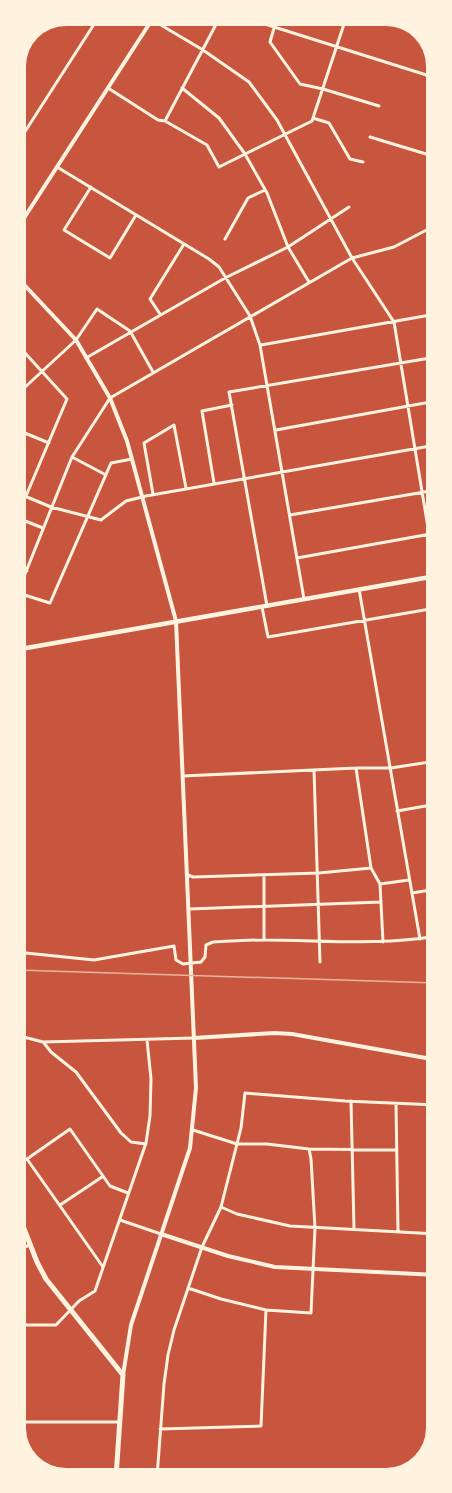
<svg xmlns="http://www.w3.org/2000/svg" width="452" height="1493" viewBox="0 0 452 1493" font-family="'Titillium Web',sans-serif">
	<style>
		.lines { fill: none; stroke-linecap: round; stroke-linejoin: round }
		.minor { stroke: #fff3e0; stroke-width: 3 }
		.tertiary { stroke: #fff3e0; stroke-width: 4 }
		.secondary { stroke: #fff3e0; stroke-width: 4.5 }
		.primary { stroke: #fff3e0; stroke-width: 5 }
		.rail { stroke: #e9b49f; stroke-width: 1.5 }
	</style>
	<rect width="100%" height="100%" fill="#c8553d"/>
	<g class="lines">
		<!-- minor -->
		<path class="minor" d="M144,15L203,50L249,82L277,120L352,258L394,322L436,576
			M236,15L436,78
			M382,15L414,25
			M274,28L270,42L300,84L323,89L379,106
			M108,88L158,120L165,121L221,15
			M182,88L219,118L245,154L267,193L288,247L309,282
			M313,118L329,123L350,159L363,162
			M165,121L207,145L219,167L312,121L347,15
			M370,137L436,157
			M17,144L100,15
			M57,167L209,259L219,267L250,316L260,345L304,599
			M91,187L64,230L110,258L136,215
			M225,239L248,198L265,190
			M160,314L150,299L184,244
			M15,342L67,399L26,496
			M261,345L436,314
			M86,358L225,278L288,247L349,207
			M15,409L23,389L76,340L97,309L130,331L153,372
			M15,429L49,443
			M276,430L436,401
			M72,457L106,475
			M214,483L202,411L232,405
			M15,492L51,507L101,520L126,501L146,496L436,445
			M153,494L144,443L174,425L186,488
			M290,515L436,490
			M15,517L43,528
			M297,558L436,533
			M15,567L27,571
			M359,589L420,939
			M15,592L50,603L111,463L132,459
			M15,599L72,457L110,398L352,258L394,247L436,225
			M267,606L229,392L436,357
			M262,607L268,637L436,608
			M356,768L371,868L380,884L383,942
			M314,770L320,962
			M183,776L356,768H391L436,761
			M397,811L437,804
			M188,875L193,877L319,873L371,868
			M264,875V940
			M380,884L409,880
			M412,893L437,889
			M189,909L381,902
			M16,952L94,960L174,946L176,960L183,964L201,962L205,957L206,945L213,942C230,941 248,940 265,940C322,940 379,946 437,936
			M16,1035L43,1042L194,1038
			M44,1043L51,1052L76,1072L121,1133L131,1142L146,1144
			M437,1077V1088
			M351,1101L354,1228
			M396,1104L398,1231
			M193,1130L237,1144H267L309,1149L396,1150
			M27,1159L103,1267
			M16,1161L27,1159L70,1129L110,1186L128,1193
			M60,1205L102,1177
			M221,1207L237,1214L290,1226L437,1234
			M120,1220L161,1234
			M16,1250L30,1245
			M188,1288L221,1299L266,1310L311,1313L315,1228L311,1159L309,1149
			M16,1325H56L79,1301L95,1291L146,1143L150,1116L151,1079L147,1040
			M16,1422H119
			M160,1429L261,1426L266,1310
			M157,1477L164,1384L168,1355L174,1330L202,1247L221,1207L241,1128L245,1093L345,1101L437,1105"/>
		<!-- tertiary -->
		<path class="tertiary" d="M15,232L155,15
			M15,275L76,340L110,398L127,441L176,621L196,1088L190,1148L131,1325L123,1375
			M194,1038L274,1033L292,1034L437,1060
			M161,1234L228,1256L275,1267L437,1275
			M56,1476L408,1470"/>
		<!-- secondary -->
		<path class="secondary" d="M15,650L436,576"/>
		<!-- primary -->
		<path class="primary" d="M16,1208L37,1262L46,1279L123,1375L116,1477"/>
		<!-- rail -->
		<path class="rail" d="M16,970L437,983"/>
	</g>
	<!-- crop -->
	<path d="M0 0H452V1493H0ZM66 26H386A40 40 0 0 1 426 66V1428A40 40 0 0 1 386 1468H66A40 40 0 0 1 26 1428V66A40 40 0 0 1 66 26Z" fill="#fff3e0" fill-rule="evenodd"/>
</svg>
